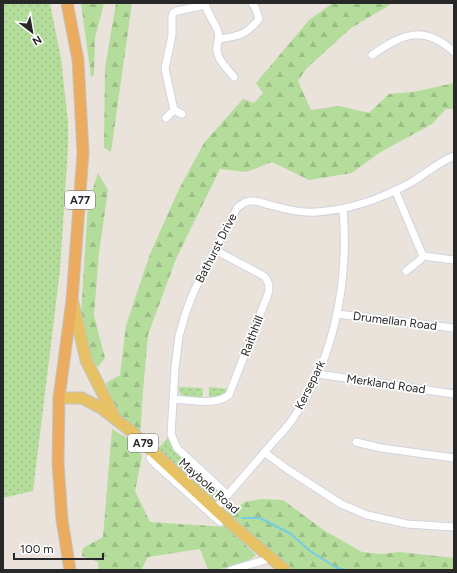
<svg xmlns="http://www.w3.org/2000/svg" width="457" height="573" viewBox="0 0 457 573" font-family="Figtree,sans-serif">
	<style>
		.grass { fill: url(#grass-dots) }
		.forest { fill: url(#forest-firs) }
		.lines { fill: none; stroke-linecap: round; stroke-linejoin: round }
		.stream { stroke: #74cce5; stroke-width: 2 }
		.minor-casing { stroke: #d0d4e0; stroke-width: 9 }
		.primary-casing { stroke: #c3c3c3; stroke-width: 13 }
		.trunk-casing { stroke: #c3c3c3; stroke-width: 13 }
		.minor { stroke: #fff; stroke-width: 7 }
		.primary { stroke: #e6c264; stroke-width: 11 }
		.trunk { stroke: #ecac60; stroke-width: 11 }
		.labels { text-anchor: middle; stroke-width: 3.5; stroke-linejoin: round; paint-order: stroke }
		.shield { fill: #fff; stroke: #686868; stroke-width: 1 }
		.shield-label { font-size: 11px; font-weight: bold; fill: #282828 }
		.street-label { font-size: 12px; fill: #282828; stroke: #fff }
	</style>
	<defs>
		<pattern id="grass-dots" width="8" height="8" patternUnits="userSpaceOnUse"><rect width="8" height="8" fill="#b4dd9b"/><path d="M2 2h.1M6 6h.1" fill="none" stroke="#9bbe86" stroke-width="1.8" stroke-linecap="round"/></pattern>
		<pattern id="forest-firs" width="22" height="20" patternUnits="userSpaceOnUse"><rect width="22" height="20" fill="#b4dd9b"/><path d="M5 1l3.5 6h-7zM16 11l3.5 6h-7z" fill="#9bbe86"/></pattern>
	</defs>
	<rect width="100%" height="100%" fill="#eae3db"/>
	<!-- grass -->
	<path class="grass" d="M3,3H50L61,59L68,122V147L60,270L33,491L3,498Z
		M179,387L203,388L202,398L184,397L179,392Z
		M209,387L229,389L222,396L209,398Z
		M171,434L173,441L228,495L215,509L154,453Z"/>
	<!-- forest -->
	<path class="forest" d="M81,3H104L95,38L94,75L91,77Z
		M116,3H132L111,152L104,148L105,68Z
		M333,3H393L351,28L306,69L298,81L311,110L339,106L369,113L389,94L413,92L454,83V109H446L432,124L379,153L352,173L309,180L272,162L246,172L220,169L176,259L148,335L143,391L140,440L117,420L106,383L120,375L126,325L150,254L179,189L204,143L243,99L254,103L263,93L256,83L309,20Z
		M98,173L108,190L99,253L94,315L105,358L98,367L94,364L85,340L81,314L88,204Z
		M112,429L130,440L142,456L135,491L150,522L226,527L256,555C247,564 221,570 208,570L200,549L148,557L141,570H99L98,562L82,556L83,548L103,537Z
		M262,499L283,500L325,531L362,552L381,554L400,552L454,558V570H285L215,509L232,513L244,502Z"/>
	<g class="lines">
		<!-- stream -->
		<path class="stream" d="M242,518H260L291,534L310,551L337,568L346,570"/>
		<defs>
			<path id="minor" d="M205,3C207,14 215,22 218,32C220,38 217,42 217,48C216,59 228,69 234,77
				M219,39C239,36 246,35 259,19L256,9L252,3
				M372,55C403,34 423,24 454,52
				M174,110L165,69L172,35V17L173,13L177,11L205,5
				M166,118L174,110L182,114
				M395,190L423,256L454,260
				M406,271L420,260L423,256
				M337,314L454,328
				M318,374L454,394
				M173,399C191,400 215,406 229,395L268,294C270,286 269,282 264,276L215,250
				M356,442L381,448L454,458
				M264,452L287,469L341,504L367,515L407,524L454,527
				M154,453L150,458L153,462L220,522L224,518
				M228,495L177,448L171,434L175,368L179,336L186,312L194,291L237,208C241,205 245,201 250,201C257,200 267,205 274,206C288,210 302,213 316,212C350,210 383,198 412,182C426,173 439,162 454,156
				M215,509C233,489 251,468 269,447C277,437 287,428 294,417C335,357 349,281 343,209
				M231,570L272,558"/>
			<path id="primary" d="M73,303L86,360L114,416
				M59,398H82L101,408L131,431L230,523L285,570"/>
			<path id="trunk" d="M67,3L78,60L83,153L72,300L59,398L58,463L62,520L70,570"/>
		</defs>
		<!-- minor casing -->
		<use href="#minor" class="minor-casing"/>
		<!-- primary casing -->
		<use href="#primary" class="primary-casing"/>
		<!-- trunk casing -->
		<use href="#trunk" class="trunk-casing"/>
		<!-- minor -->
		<use href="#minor" class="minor"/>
		<!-- primary -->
		<use href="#primary" class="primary"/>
		<!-- trunk -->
		<use href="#trunk" class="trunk"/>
	</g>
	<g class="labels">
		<!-- shield labels -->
		<g class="shield">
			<rect x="65" y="191" width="30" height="18" rx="3"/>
			<rect x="128" y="434" width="30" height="18" rx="3"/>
		</g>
		<g class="shield-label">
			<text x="80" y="204">A77</text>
			<text x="143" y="447">A79</text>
		</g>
		<!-- street labels -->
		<g class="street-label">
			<text transform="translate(216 248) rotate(-63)" y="4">Bathurst Drive</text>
			<text transform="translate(395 321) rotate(7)" y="4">Drumellan Road</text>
			<text transform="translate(252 336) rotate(-69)" y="4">Raithhill</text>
			<text transform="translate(386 384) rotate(8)" y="4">Merkland Road</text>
			<text transform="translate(310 385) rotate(-64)" y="4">Kersepark</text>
			<text transform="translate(209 486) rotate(42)" y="4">Maybole Road</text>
		</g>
	</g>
	<!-- border -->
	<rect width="457" height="573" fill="none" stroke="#282828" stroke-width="8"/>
	<!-- north arrow -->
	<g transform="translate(32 32) rotate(149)" stroke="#ffffff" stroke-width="3" paint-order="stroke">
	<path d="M0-3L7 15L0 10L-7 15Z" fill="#282828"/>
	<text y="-6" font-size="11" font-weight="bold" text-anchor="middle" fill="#282828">N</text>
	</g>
	<!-- scale -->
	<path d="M14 553v6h89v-6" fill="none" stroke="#282828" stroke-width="2"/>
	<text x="20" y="553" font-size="12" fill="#282828" stroke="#ffffff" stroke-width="3" paint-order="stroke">100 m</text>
</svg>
